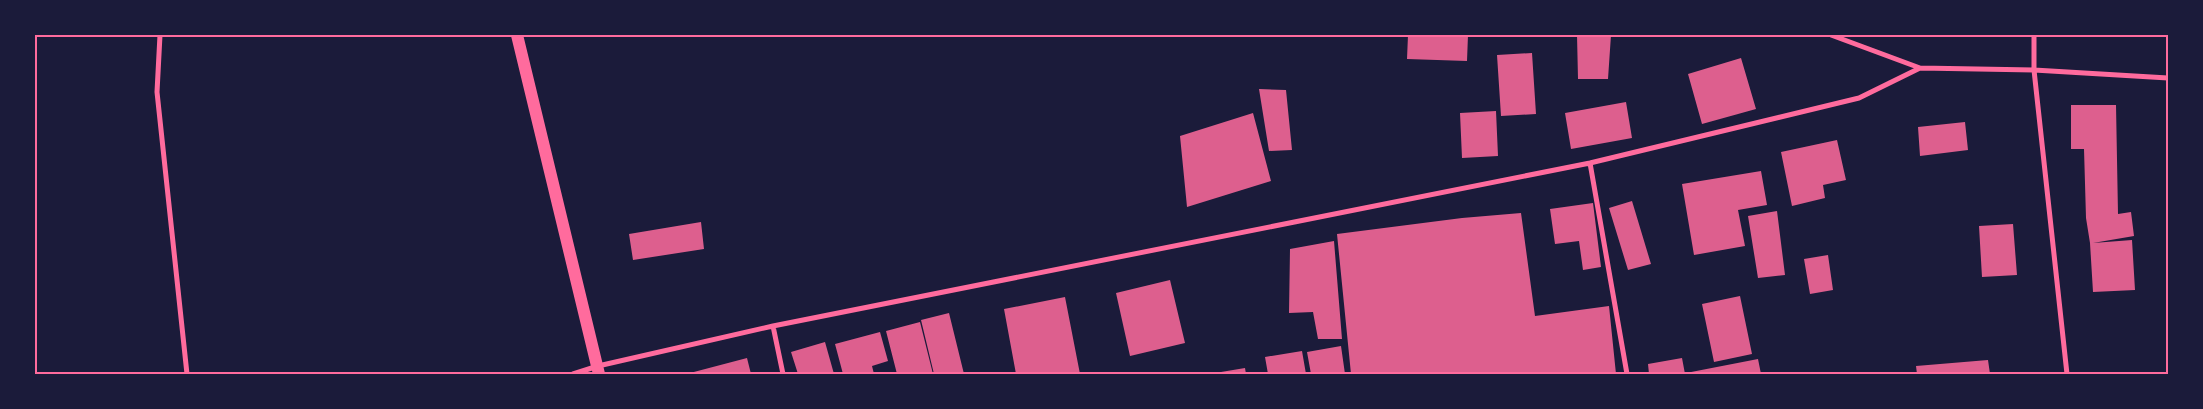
<svg xmlns="http://www.w3.org/2000/svg" width="2203" height="409" viewBox="0 0 2203 409" font-family="Rubik,sans-serif">
	<style>
		.building { fill: #dd5f8e }
		.lines { fill: none; stroke-linecap: round; stroke-linejoin: round }
		.minor { stroke: #ff6b9d; stroke-width: 5 }
		.primary { stroke: #ff6b9d; stroke-width: 12 }
		.neatline { fill: none; stroke: #ff6b9d; stroke-width: 2 }
	</style>
	<rect width="100%" height="100%" fill="#1b1b3a"/>
	<!-- building -->
	<path class="building" d="M1408,35H1468L1467,61L1407,59Z
		M1577,35H1611L1608,79H1578Z
		M1532,53L1536,114L1501,116L1497,55Z
		M1741,58L1756,109L1702,124L1688,74Z
		M1259,89L1286,90L1292,150L1269,151Z
		M1626,102L1632,138L1571,149L1565,113Z
		M2071,105H2116L2118,214L2131,212L2134,236L2093,243L2132,240L2135,290L2093,292L2090,243L2086,218L2084,149H2071Z
		M1496,111L1498,156L1462,158L1460,113Z
		M1253,113L1271,181L1187,207L1180,136Z
		M1965,122L1968,150L1920,156L1918,127Z
		M1837,140L1846,180L1823,185L1825,198L1792,206L1781,152Z
		M1761,171L1767,205L1738,210L1745,246L1694,255L1682,184Z
		M1632,201L1651,264L1628,270L1609,208Z
		M1593,203L1601,267L1583,270L1579,241L1555,244L1550,209Z
		M1777,211L1785,275L1758,278L1748,216Z
		M1521,213L1535,316L1609,306L1616,374H1351L1337,234L1462,218Z
		M701,222L704,249L633,260L629,234Z
		M2013,224L2017,275L1982,277L1979,226Z
		M1334,241L1342,339H1318L1313,312L1289,313L1290,249Z
		M1828,255L1833,290L1810,294L1804,259Z
		M1170,280L1185,343L1130,356L1116,293Z
		M1740,296L1752,354L1714,362L1702,304Z
		M1065,297L1080,374H1016L1004,309Z
		M949,313L964,374H934L921,320Z
		M920,322L933,374H897L886,331Z
		M880,332L888,361L872,366L874,374H843L835,344Z
		M825,342L834,374H798L791,352Z
		M1341,346L1345,374H1311L1307,352Z
		M1302,351L1306,374H1268L1265,357Z
		M747,358L751,374H690V373Z
		M1682,358L1685,374H1649L1648,364Z
		M1758,359L1761,374H1686V373Z
		M1988,360L1990,374H1917L1916,366Z
		M1245,368L1246,374H1215V373Z"/>
	<g class="lines">
		<!-- minor -->
		<path class="minor" d="M160,35L157,92L187,374
			M1831,35L1920,68
			M2034,35V70L2067,374
			M1590,163L1627,374
			M773,326L783,374
			M573,374L598,366L773,326L1590,163L1859,98L1920,68L2034,70L2168,78"/>
		<!-- primary -->
		<path class="primary" d="M517,35L599,374"/>
	</g>
	<!-- border -->
	<rect width="2203" height="409" fill="none" stroke="#1b1b3a" stroke-width="72"/>
	<rect x="36" y="36" width="2131" height="337" class="neatline"/>
</svg>
